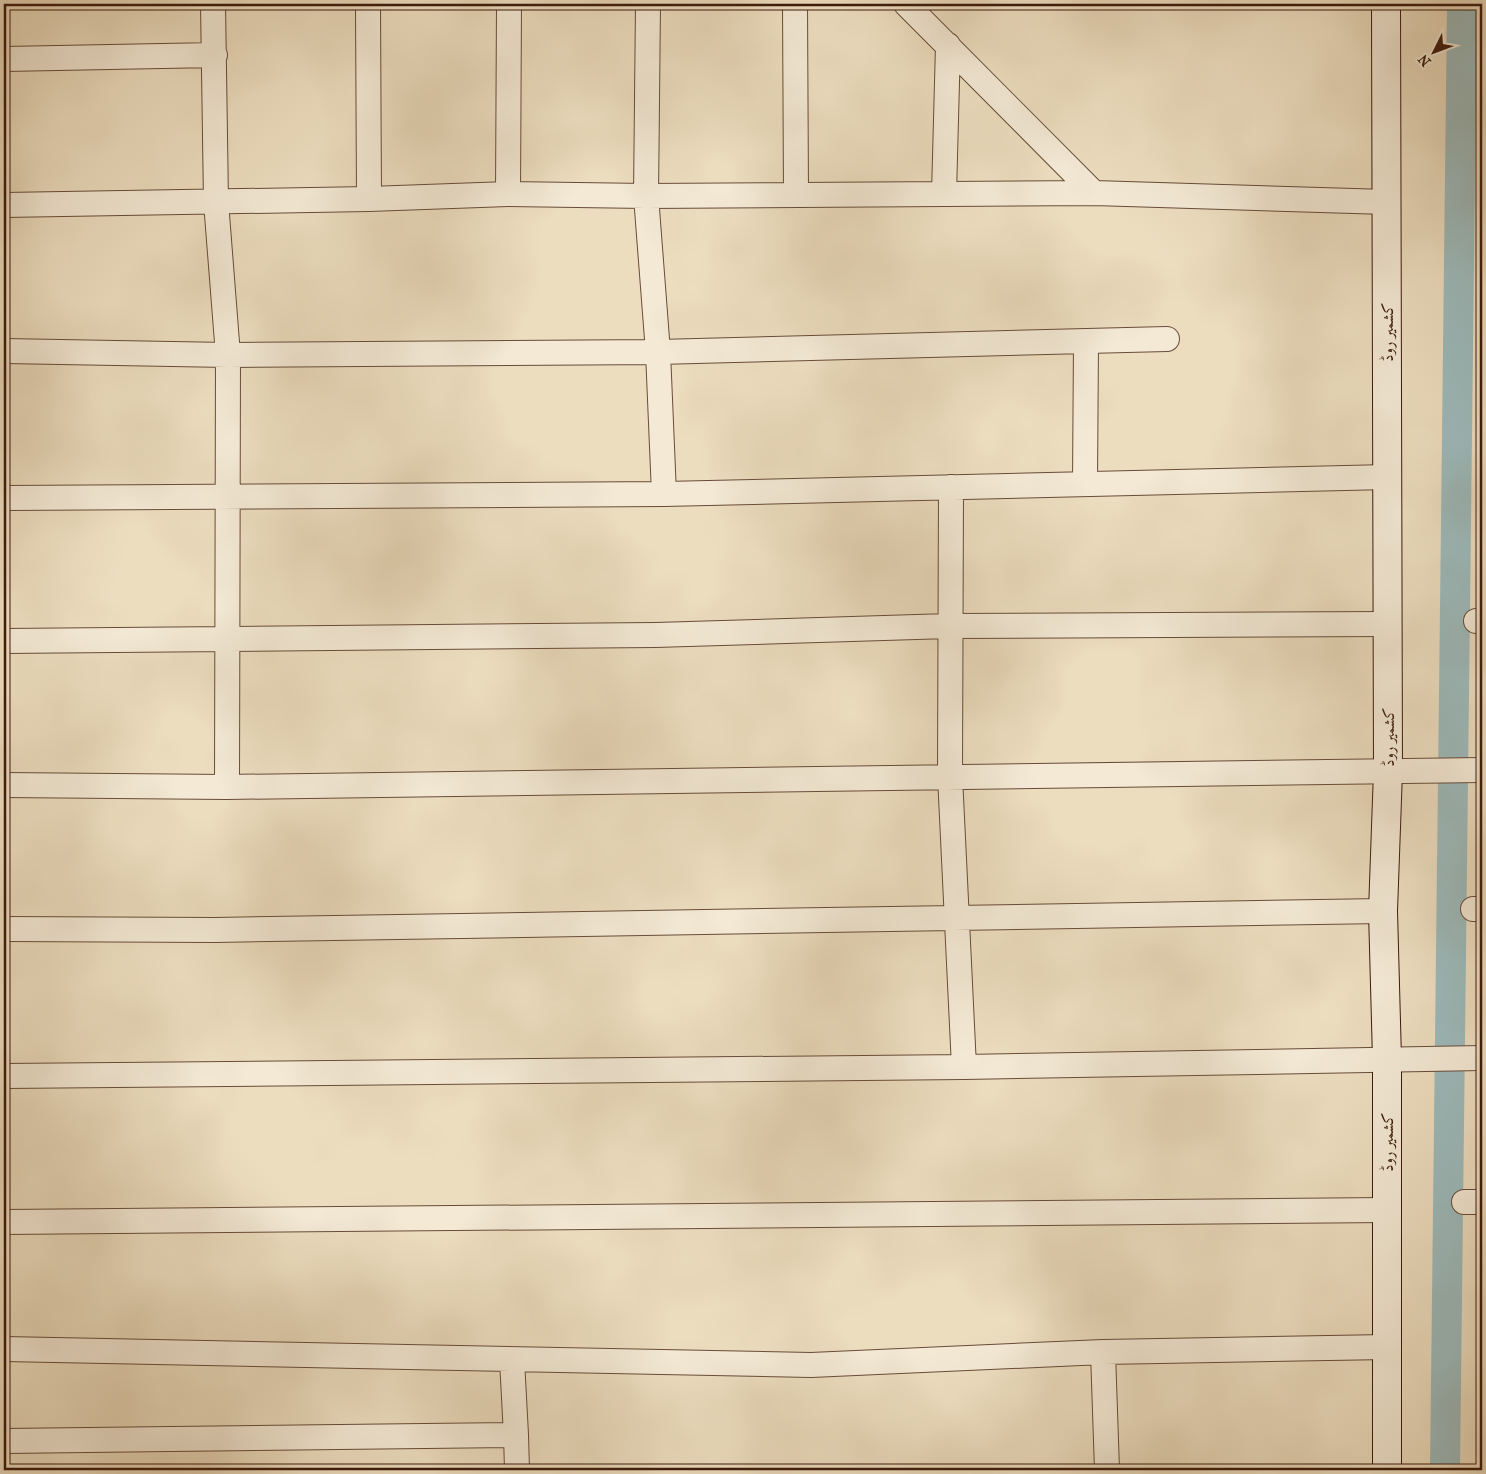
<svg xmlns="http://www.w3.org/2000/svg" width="1486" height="1474" viewBox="0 0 1486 1474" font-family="'IM FELL French Canon',Amiri,serif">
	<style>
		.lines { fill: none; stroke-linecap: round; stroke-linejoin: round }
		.canal { stroke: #9dbabb; stroke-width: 30 }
		.street-casing { stroke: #684c39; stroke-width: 26 }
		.secondary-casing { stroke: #3c1b0c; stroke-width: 30 }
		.street { stroke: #f3e9d5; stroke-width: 24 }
		.secondary { stroke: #f3e9d5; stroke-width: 28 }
		.labels { text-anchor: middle; stroke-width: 4; stroke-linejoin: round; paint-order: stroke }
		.street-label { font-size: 16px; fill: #3c1b0c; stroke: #f3e9d5 }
	</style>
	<rect width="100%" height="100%" fill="#ecddbf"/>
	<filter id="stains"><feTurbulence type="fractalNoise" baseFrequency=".004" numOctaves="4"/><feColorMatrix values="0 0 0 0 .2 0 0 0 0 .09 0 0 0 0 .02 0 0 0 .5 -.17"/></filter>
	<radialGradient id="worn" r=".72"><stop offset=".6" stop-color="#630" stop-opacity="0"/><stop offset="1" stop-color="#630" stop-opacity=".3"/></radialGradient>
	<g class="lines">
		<!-- canal -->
		<path class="canal" d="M1445,1470L1462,4"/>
		<defs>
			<path id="street" d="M213,4L216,202L228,355L227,787
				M368,4L369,199
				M648,4L646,196L658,352L664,494
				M795,4L796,195
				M906,4L1094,193
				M4,59L215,55
				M508,194L509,4
				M944,194L948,45
				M4,205L369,199L508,194L646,196L1094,193L1387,202
				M4,351L228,355L658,352L1167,339
				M1085,484L1086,341
				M951,487L950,776L964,1067
				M4,498L664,494L1388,477
				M1476,621H1482
				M4,641L655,635L949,626L1388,624
				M4,785L227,787L1482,770
				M1473,909H1482
				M4,929L215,930L1383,911
				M4,1076L964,1067L1482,1058
				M1464,1202H1482
				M4,1222L1387,1210
				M4,1349L811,1365L1103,1352L1387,1347
				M1103,1352L1107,1470
				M516,1435L517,1470
				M4,1441L516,1435L512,1360"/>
			<path id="secondary" d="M1386,4L1388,771L1383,911L1387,1059V1470"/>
		</defs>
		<!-- street casing -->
		<use href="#street" class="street-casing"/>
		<!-- secondary casing -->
		<use href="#secondary" class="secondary-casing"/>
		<!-- street -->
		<use href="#street" class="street"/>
		<!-- secondary -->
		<use href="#secondary" class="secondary"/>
	</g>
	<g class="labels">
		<!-- street labels -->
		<g class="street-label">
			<text transform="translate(1387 332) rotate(-90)" y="6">کشمیر روڈ</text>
			<text transform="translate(1388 737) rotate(-90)" y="6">کشمیر روڈ</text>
			<text transform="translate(1387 1142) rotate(-90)" y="6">کشمیر روڈ</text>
		</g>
	</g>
	<!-- margin -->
	<rect width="1486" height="1474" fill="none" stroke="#ecddbf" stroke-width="20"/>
	<rect x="5" y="5" width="1476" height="1464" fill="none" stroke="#3c1b0c" stroke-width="2.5"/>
	<rect x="10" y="10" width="1466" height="1454" fill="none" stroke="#3c1b0c"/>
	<!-- north arrow -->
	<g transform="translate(1434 52) rotate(228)" stroke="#f3e9d5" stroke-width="4" paint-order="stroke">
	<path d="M0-4L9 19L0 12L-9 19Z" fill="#3c1b0c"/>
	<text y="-8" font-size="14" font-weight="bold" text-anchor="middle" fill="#3c1b0c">N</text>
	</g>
	<rect width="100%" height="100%" filter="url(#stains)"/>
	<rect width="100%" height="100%" fill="url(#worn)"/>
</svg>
